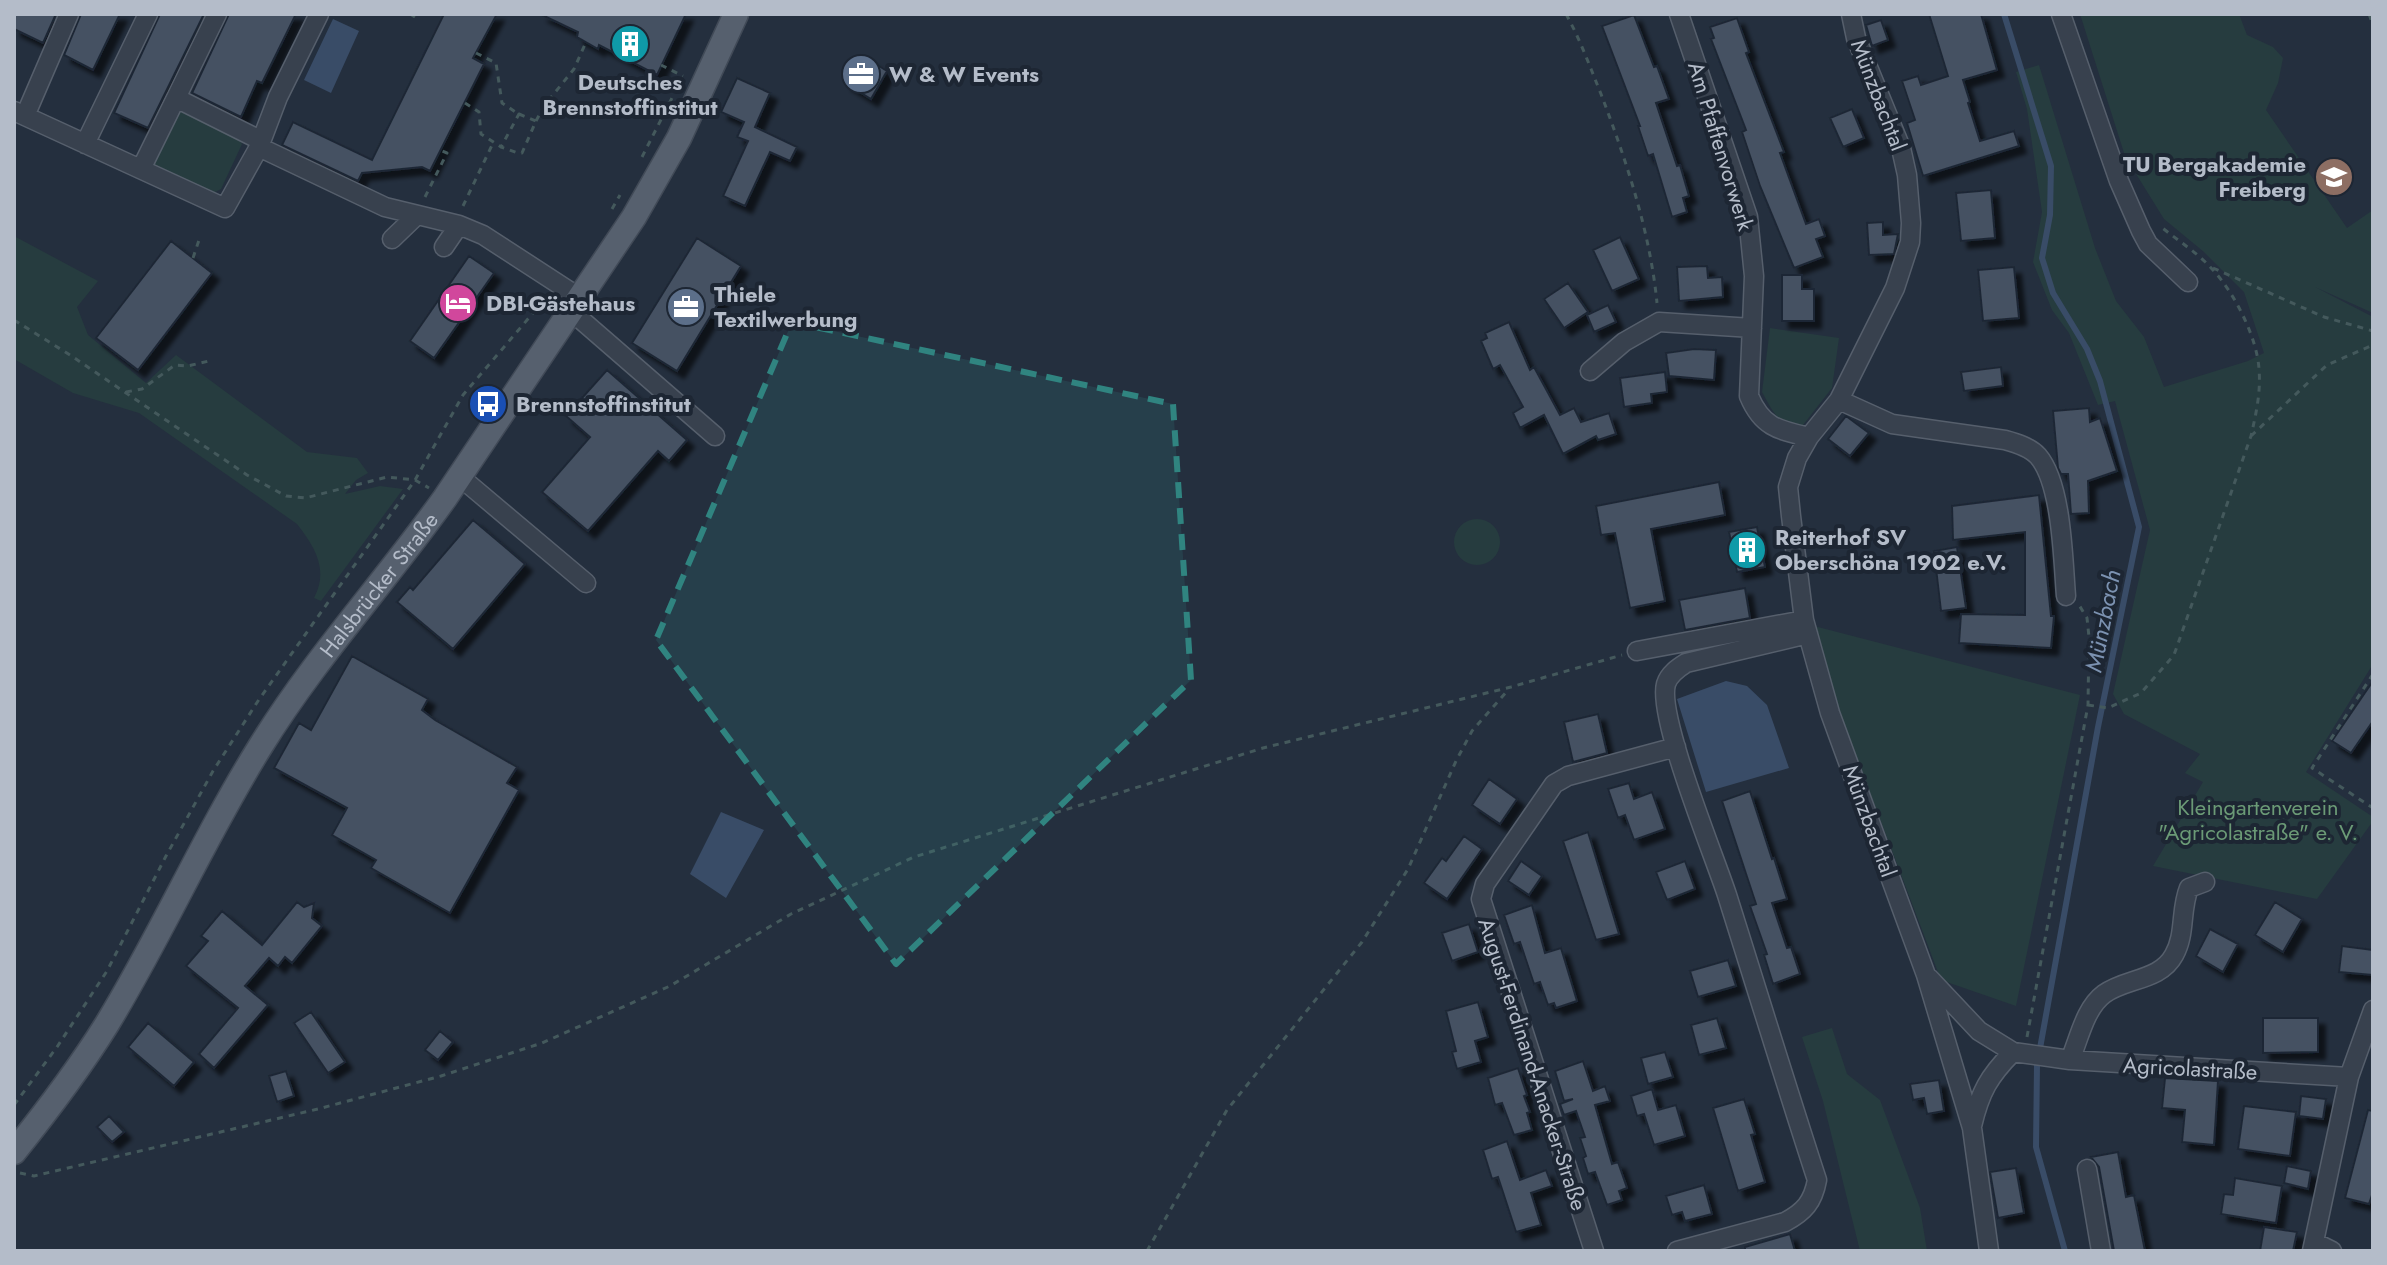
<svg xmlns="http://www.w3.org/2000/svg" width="2387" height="1265" viewBox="0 0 2387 1265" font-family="Jost,sans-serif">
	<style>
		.green { fill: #263c3f }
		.water { fill: #394c67 }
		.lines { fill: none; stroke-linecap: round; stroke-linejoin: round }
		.stream { stroke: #394c67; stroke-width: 6 }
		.building { fill: #455162; stroke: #1f2835; stroke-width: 2; filter: url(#shadow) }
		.minor-casing { stroke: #565f6c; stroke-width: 21 }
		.major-casing { stroke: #414a57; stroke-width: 27 }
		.path { stroke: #44595c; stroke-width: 3; stroke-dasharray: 6 6; stroke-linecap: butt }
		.minor { stroke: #38414e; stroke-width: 18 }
		.major { stroke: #56606e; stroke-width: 24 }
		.marked { fill: #308480; fill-opacity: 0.2; stroke: #308480; stroke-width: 6; stroke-dasharray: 16 10; stroke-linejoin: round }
		.labels { text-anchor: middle; stroke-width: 8; stroke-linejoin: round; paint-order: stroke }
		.poi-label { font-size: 22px; font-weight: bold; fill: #b4bcc9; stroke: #1d2633; text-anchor: start }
		.street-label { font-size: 22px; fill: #b4bcc9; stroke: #1d2633 }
		.park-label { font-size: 22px; fill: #6b9a76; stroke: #1d2633 }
		.water-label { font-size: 24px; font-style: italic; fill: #7c92b1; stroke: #1d2633 }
	</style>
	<defs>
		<filter id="shadow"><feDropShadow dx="7" dy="7" stdDeviation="2" flood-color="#0009"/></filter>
	</defs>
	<rect width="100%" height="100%" fill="#242f3e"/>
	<!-- green -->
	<path class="green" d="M2080,14H2239L2247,35L2273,47L2283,58L2278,83L2266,110L2347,228L2373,210V313L2315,287L2373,317V664L2306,772L2373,817V821L2317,899L2153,866L2203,782L2185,773L2200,754L2124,714L2113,694L2150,530L2115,401L2098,405L2069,333L2052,310L2033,262L2042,212L2027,109L2016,72L2039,65L2095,248L2116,301L2144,337L2164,387L2248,361L2264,353L2244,292L2204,252L2164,219L2125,156Z
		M181,110L239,140L242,144L221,189L211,194L156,168L152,164L174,113Z
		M14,236L98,281L77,307L88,335L146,383L176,355L307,452L357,458L368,473L356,480L345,494L380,486L403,489L321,601L314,598C329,570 315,547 297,524L139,413L73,393L14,359Z
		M1770,328L1839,338L1832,388L1803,425C1779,429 1773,411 1762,392Z
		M1454 542a23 23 0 1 1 46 0a23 23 0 1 1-46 0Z
		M1814,626L2080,695L2016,1006L1941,980L1833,695Z
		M1832,1028L1847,1074L1880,1100L1920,1208L1927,1251H1860L1823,1101L1802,1037Z"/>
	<!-- water -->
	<path class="water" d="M333,19L359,31L331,93L304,80Z
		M1726,681L1747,686L1767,705L1789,768L1706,792L1677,699Z
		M721,812L764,830L726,898L690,874Z"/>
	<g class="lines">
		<!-- stream -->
		<path class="stream" d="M2004,14L2051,166L2050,215L2042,258L2053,293L2087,349L2100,381L2139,527L2098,727L2037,1065L2036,1147L2065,1251"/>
	</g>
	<!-- building -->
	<path class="building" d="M14,14H56L43,43L14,29Z
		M81,14H120L93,70L64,55Z
		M160,14H204L148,128L114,113Z
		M229,14H296L262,83L257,81L241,117L192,93Z
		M444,14H497L473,58L484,64L430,171L422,167L362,173L358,181L282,145L293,122L372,160Z
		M540,14H686L657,75L599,45L598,49L577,37L578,32Z
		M1929,14H1981L1997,70L1963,80L1970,102L1968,103L1980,141L2014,131L2019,146L1923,176L1907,123L1915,120L1902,81L1918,76L1921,85L1948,76Z
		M1634,15L1654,67L1657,66L1669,99L1656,103L1677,166L1680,165L1689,196L1683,198L1687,212L1672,217L1653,154L1648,156L1638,126H1640L1602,26Z
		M1737,18L1749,52L1746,53L1784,152L1780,153L1806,224L1819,219L1825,236L1816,239L1823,257L1794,268L1760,186L1742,132L1746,130L1711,39L1714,38L1710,27Z
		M1881,20L1888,40L1872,46L1866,25Z
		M861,55L887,71L871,99L845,83Z
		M737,78L770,93L755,127L797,147L790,161L770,152L745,206L723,196L748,141L737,137L744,122L721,112Z
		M1852,109L1864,138L1843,147L1830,118Z
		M1991,190L1995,238L1961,241L1956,193Z
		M1883,222V235L1898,234L1894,254L1869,255L1867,223Z
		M1620,237L1639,279L1612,291L1593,250Z
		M697,238L741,266L677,371L632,343Z
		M171,241L212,273L138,370L96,338Z
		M469,256L494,273L434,358L410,341Z
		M1707,266L1708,278L1722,277L1723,297L1679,301L1677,267Z
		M2014,267L2019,318L1983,321L1978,270Z
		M1782,275H1802V289H1814V321H1782Z
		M1568,283L1588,312L1564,328L1544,299Z
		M1608,305L1616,322L1594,332L1587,315Z
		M1509,322L1530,370L1534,367L1560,415L1574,408L1581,422L1609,413L1616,434L1598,440L1596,436L1563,454L1544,415L1520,428L1513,413L1523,407L1500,365L1493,369L1481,341L1487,338L1485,333Z
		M1694,349L1716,350L1714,380L1669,376L1666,353Z
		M2001,367L2003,386L1964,391L1961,372Z
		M607,370L687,440L669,461L658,451L588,531L542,492L590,437L566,416Z
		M1665,372L1667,392L1651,394L1652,403L1624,407L1620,378Z
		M2089,408L2090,422L2100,418L2117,471L2088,481L2089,513L2071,514L2068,474H2061L2058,468L2053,411Z
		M1846,416L1869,433L1850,456L1828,439Z
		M1719,482L1725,515L1651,529L1665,601L1630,608L1615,533L1601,535L1596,506Z
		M2039,495L2051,616H2054L2051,648L1959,643L1961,614L2025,615V532L1953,540L1952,506Z
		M473,520L525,564L453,649L397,602L410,587L413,590Z
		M1757,527L1765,567L1737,572L1729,532Z
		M1957,547L1966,608L1941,611L1934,551Z
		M1745,588L1750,618L1685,630L1679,600Z
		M352,656L428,699L422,710L435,720L517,767L507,783L519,790L450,913L371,868L376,860L332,835L347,808L274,768L299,723L311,730Z
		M2373,681V721L2351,753L2332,741Z
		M1598,714L1607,753L1573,762L1564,722Z
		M1489,779L1517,799L1500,824L1472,805Z
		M1629,783L1634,799L1652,792L1665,829L1634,840L1625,815L1618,818L1608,789Z
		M1750,791L1772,859L1774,858L1787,899L1772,903L1787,948L1791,947L1800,974L1773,984L1764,955L1767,954L1750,906L1756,904L1722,801Z
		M1588,832L1619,934L1596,940L1563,841Z
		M1464,836L1482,849L1447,899L1424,883L1442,858L1446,861Z
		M1521,861L1542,876L1529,895L1508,881Z
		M1685,861L1695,889L1667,900L1656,872Z
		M297,902L304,907L314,903L312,918L322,926L292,963L285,957L278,966L269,958L245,986L268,1005L214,1068L199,1054L238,1008L186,966L208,941L201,936L222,911L262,945Z
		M2275,902L2302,919L2283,952L2255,935Z
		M1532,905L1545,953L1561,948L1577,1001L1556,1008L1554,1003L1548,1005L1540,982L1534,984L1520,942L1514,944L1504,915Z
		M1469,924L1478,952L1452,961L1442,933Z
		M2210,929L2238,944L2223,972L2196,956Z
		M2342,946L2373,950V975L2339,972Z
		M1728,960L1736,986L1698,997L1690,971Z
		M1478,1002L1488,1037L1475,1041L1481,1062L1457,1069L1452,1052L1456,1051L1446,1011Z
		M311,1012L345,1062L328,1073L294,1023Z
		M1717,1018L1726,1048L1699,1055L1691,1025Z
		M2263,1018H2318V1052L2263,1053Z
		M148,1023L194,1062L174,1086L128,1047Z
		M440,1031L453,1042L438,1060L425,1050Z
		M1665,1052L1673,1077L1648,1084L1641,1058Z
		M1583,1061L1593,1091L1605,1086L1610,1101L1595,1105L1612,1164L1618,1162L1627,1188L1619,1191L1622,1200L1607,1205L1595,1172L1588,1174L1583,1158L1586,1156L1580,1138L1585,1137L1576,1111L1564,1115L1560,1104L1573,1099L1564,1101L1555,1071Z
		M1518,1068L1527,1095L1524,1096L1530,1112L1527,1113L1532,1130L1514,1135L1502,1103L1495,1105L1488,1078Z
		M286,1071L294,1096L277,1102L269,1076Z
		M2165,1078L2218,1081L2214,1145L2182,1142L2185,1110L2162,1108Z
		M1939,1080L1944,1111L1927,1114L1924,1098L1913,1100L1910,1084Z
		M1652,1089L1658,1110L1676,1105L1685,1136L1654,1145L1644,1114L1637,1116L1631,1096Z
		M2301,1096L2326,1099L2323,1119L2299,1116Z
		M1744,1099L1755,1134L1751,1135L1765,1182L1738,1191L1713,1108Z
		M2244,1106L2296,1112L2290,1156L2238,1149Z
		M2368,1110L2373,1111V1192L2369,1204L2345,1198Z
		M109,1116L124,1132L112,1142L97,1127Z
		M1507,1141L1520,1180L1546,1170L1552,1186L1531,1193L1541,1225L1516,1232L1498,1177L1492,1179L1483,1150Z
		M2118,1152L2126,1197L2134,1195L2145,1251H2114L2099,1167L2091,1157Z
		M2287,1166L2311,1171L2308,1189L2284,1183Z
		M2016,1168L2024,1213L1998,1218L1990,1172Z
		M2235,1178L2282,1186L2276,1223L2221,1214L2224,1194L2233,1195Z
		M1704,1185L1712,1214L1685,1221L1682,1212L1672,1215L1666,1196Z
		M2264,1227L2297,1232L2293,1251H2260Z
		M1790,1234L1795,1251H1745V1247Z"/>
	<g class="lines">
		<defs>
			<path id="minor" d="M319,14L278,97L259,147L385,207L459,225L483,235L580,298
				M1679,14L1748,217L1754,276L1749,396C1762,427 1778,430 1809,437
				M1851,14L1856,38L1901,148L1907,175L1911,223L1910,242L1895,288L1839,400L1809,437L1797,458L1788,487L1791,516L1804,620L1830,713L1926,975L1972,1128L1989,1251
				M2061,14L2119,181L2141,231L2148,244L2188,282
				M176,98L217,14
				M14,111L225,208L259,147
				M25,116L69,14
				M85,144L148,14
				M141,169L176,98L260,140
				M392,239L417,215
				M444,247L459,225
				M571,311L715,436
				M1590,371L1624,342L1659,322L1752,328
				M1839,400L1892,424L2005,440C2016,443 2030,447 2038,456C2062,484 2063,559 2066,596
				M459,476L586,583
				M1637,651L1804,620
				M1929,978L1979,1031L2013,1052L2070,1060L2349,1077
				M2070,1060C2079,1039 2085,1008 2104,994C2126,978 2160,981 2174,955C2186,934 2180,910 2189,888L2205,882
				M1972,1126C1980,1092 1989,1076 2013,1052
				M2087,1169L2101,1251
				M2314,1242L2332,1251
				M1594,1251L1481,899L1485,884L1554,784L1568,776L1676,747
				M1677,1251L1785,1222C1804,1212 1813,1202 1817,1180C1786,1085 1757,990 1727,895C1714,855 1657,717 1666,684C1669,674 1678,668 1686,663L1808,634
				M2312,1251L2349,1077L2373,1010"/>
			<g id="major">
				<path id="s1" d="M14,1152C47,1111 79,1069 107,1024C162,934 204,837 260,747C314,659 385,582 445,498L634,217L679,138L736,14"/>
			</g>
		</defs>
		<!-- minor casing -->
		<use href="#minor" class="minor-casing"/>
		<!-- major casing -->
		<use href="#major" class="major-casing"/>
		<!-- path -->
		<path class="path" d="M410,14L415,17
			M1566,14C1580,39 1590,67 1601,94C1626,160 1650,231 1657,303
			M2369,14L2373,25
			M476,53L496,63L502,103L517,113
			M661,65L683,76
			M465,103L479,112L481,134L501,147
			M519,114L536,121L522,153H518L501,147Z
			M536,121L544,106L574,69L586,42
			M642,157L673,96
			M425,197L447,153L440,150
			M463,206L494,141
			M612,209L620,195
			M193,258L199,240
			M2213,268L2324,317L2373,331
			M14,320L70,355L247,475L286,496L305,498L387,477L415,480L429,488
			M126,392L142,389L175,365L188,366L213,360
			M2251,436L2327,365L2373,345
			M2373,674L2312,768L2373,808
			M2088,705L2108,708L2141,693L2174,655L2251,436C2256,414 2261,392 2259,369C2257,337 2234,292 2212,269C2198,253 2177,240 2160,226
			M2027,1037L2088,705L2089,637L2087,618L2079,605
			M14,1105L57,1047L107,971L166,856L213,771L258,701L415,480L463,395L545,299
			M20,1173L34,1176L318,1109L441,1076L542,1043L670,986L791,914L914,857L1263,748L1511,687L1622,655
			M1147,1251L1227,1110L1362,942L1408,869L1456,761L1472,731L1509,689"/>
		<!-- minor -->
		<use href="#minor" class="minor"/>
		<!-- major -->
		<use href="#major" class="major"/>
	</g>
	<!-- marked area -->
	<path class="marked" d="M792,322L1173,404L1191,680L896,964L656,640Z"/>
	<!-- icons -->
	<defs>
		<symbol id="building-disc" viewBox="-11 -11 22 22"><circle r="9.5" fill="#0f9aa8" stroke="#1d2633"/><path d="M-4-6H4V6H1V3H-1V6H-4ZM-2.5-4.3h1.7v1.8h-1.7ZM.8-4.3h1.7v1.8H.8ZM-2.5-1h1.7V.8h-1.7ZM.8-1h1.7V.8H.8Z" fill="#fff"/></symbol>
		<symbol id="office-disc" viewBox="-11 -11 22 22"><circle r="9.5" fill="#5c6f8a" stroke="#1d2633"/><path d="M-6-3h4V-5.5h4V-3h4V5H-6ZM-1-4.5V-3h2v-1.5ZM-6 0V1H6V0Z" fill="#fff"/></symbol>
		<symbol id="university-disc" viewBox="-11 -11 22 22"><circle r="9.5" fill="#8d6e63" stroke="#1d2633"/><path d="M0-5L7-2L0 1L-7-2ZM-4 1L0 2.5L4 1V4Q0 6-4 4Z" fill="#fff"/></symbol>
		<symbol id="hotel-disc" viewBox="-11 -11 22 22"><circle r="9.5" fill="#d1479c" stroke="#1d2633"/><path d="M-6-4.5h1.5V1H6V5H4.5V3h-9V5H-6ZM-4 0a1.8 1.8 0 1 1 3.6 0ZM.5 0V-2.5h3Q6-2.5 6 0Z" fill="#fff"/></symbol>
		<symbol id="bus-disc" viewBox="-11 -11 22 22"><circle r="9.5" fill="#1a4fb4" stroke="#1d2633"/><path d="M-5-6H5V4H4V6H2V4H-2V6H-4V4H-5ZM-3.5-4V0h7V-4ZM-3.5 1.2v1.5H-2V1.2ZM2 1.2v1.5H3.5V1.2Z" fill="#fff"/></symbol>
	</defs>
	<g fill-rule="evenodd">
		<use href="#building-disc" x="608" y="22" width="44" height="44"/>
		<use href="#office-disc" x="839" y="52" width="44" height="44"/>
		<use href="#university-disc" x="2312" y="155" width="44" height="44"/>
		<use href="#hotel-disc" x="436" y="281" width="44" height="44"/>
		<use href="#office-disc" x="664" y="285" width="44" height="44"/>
		<use href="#bus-disc" x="466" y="382" width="44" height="44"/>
		<use href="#building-disc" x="1725" y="528" width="44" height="44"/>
	</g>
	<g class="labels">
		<!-- poi labels -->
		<g class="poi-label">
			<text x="889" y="82">W &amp; W Events</text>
			<text x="630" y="90" text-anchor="middle">Deutsches<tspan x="630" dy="25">Brennstoffinstitut</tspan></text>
			<text x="2306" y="172" text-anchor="end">TU Bergakademie<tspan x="2306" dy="25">Freiberg</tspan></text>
			<text x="714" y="302">Thiele<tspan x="714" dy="25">Textilwerbung</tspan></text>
			<text x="486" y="311">DBI-Gästehaus</text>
			<text x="516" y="412">Brennstoffinstitut</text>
			<text x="1775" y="545">Reiterhof SV<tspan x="1775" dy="25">Oberschöna 1902 e.V.</tspan></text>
		</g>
		<!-- street labels -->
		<g class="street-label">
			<text transform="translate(1879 95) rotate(69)" y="8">Münzbachtal</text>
			<text transform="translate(1721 146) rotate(73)" y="8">Am Pfaffenvorwerk</text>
			<text dy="8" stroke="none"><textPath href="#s1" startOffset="676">Halsbrücker Straße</textPath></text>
			<text transform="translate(1870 821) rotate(70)" y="8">Münzbachtal</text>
			<text transform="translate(1533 1064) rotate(72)" y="8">August-Ferdinand-Anacker-Straße</text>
			<text transform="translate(2190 1068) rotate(3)" y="8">Agricolastraße</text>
		</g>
		<!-- park labels -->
		<g class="park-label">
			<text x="2258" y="815">Kleingartenverein<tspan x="2258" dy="25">"Agricolastraße" e. V.</tspan></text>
		</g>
		<!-- water labels -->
		<g class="water-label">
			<text transform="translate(2103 621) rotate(-79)" y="8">Münzbach</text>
		</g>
	</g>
	<!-- border -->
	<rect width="2387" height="1265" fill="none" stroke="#b4bcc9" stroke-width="32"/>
</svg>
